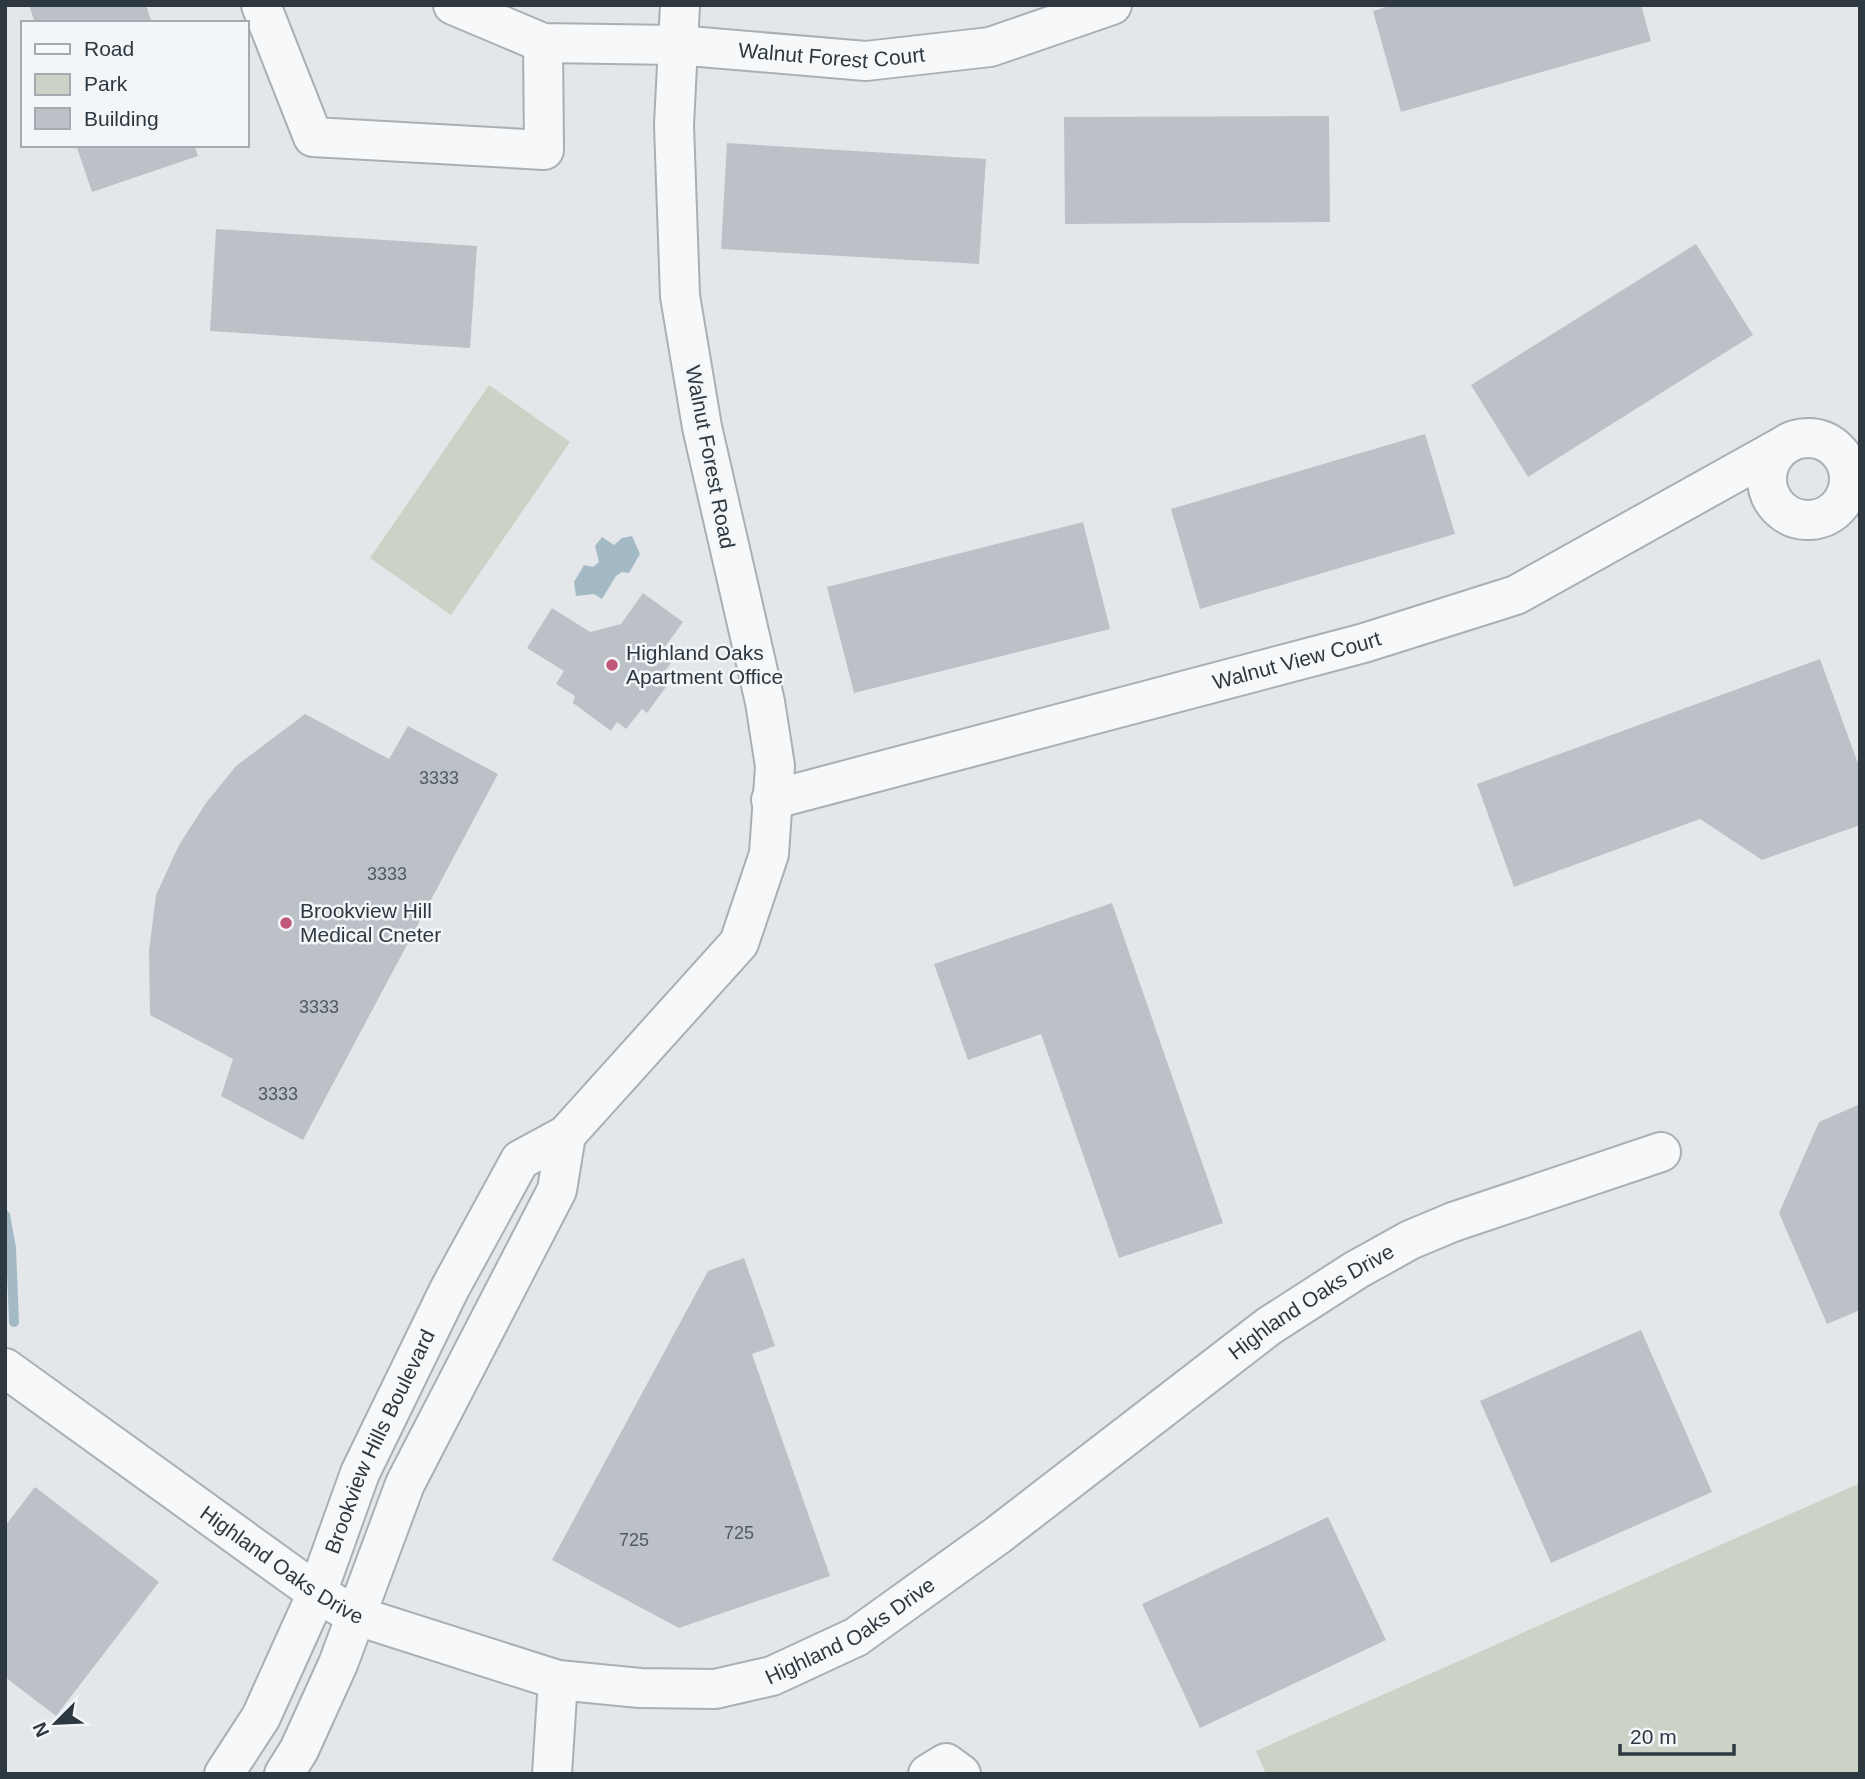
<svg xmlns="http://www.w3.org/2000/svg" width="1865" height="1779" viewBox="0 0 1865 1779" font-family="Arial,sans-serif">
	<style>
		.green { fill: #cbd3c6 }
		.water { fill: #a3bac6 }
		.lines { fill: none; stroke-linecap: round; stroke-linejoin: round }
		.stream { stroke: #a3bac6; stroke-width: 10 }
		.building { fill: #bcc1c7 }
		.minor-casing { stroke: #a9afb4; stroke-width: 42 }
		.minor { stroke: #f6f8f9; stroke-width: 38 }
		.poi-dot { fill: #c05879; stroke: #f3f6f8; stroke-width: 2.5 }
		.labels { text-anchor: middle; stroke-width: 5; stroke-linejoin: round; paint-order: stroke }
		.number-label { font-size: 18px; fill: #515a62 }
		.street-label { font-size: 21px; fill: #2d3841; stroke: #f3f6f8 }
		.poi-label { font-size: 21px; fill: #2d3841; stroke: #f3f6f8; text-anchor: start }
	</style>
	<rect width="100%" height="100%" fill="#e4e7ea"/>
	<!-- green -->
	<path class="green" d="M489,385L570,442L451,615L370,558Z
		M1860,1483V1774H1266L1256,1751Z"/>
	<!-- water -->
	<path class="water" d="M632,536L640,554L629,573L622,572L616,576L602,599L594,594L576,596L574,582L584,565L593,567L599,562L595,546L602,537L614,545L622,538Z"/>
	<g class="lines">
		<!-- stream -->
		<path class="stream" d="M5,1215L11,1248L14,1322"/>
	</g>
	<!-- building -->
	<path class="building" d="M29,5H146L152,23H35Z
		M1393,5H1641L1651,41L1401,112L1373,11Z
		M1329,116L1330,222L1065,224L1064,117Z
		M727,143L986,159L979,264L721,249Z
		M76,145H194L198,156L92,192Z
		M216,229L477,246L470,348L210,331Z
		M1696,244L1753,335L1528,477L1471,385Z
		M1425,434L1455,534L1200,609L1171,509Z
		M1083,522L1110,629L854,693L827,587Z
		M643,593L683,622L662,651L673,660L658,681L666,687L647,713L642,709L626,729L617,722L611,731L573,703L575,696L556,684L564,671L527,648L552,608L590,632L621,624Z
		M1820,659L1860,769V825L1762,860L1700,819L1514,887L1477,784Z
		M305,714L389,759L408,726L498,774L303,1140L221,1096L233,1059L150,1015L149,951L156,895L179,845L206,803L236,766Z
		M1112,903L1223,1223L1119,1258L1041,1034L968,1060L934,964Z
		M1860,1104V1310L1827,1324L1779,1213L1819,1122Z
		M744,1258L775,1346L752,1354L830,1576L679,1628L552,1560L708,1271Z
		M1641,1330L1712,1492L1551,1563L1480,1401Z
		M35,1487L159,1582L56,1716L5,1677V1526Z
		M1328,1517L1386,1640L1200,1728L1142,1604Z"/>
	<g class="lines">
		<defs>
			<g id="minor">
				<path d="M261,5L313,137L544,150L543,43"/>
				<path id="s1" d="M453,5L543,43L677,45L866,61L990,47L1112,5"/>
				<circle cx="1808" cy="479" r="41"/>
				<path id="s2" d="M771,800L1364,643L1516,595L1792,441"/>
				<path id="s3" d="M5,1368L317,1593L354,1615L558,1680L640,1688L715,1689L772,1676L856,1637L998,1535L1269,1326L1356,1270L1410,1240L1453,1222L1661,1152"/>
				<path id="s4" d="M224,1774L261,1717L317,1593L360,1473L449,1290L520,1160L566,1135L739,943L769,854L775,766L765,702L702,427L680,296L674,125L680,5"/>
				<path d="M284,1774L299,1750L338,1664L405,1484L557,1190L566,1135"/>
				<path d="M552,1774L558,1680"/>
				<path d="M928,1774L946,1763L961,1774"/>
			</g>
		</defs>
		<!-- minor casing -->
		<use href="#minor" class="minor-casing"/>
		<!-- minor -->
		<use href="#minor" class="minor"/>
	</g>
	<!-- markers -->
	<g class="poi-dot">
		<circle cx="612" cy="665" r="7"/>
		<circle cx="286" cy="923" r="7"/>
	</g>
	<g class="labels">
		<!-- number labels -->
		<g class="number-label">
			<text x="439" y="784">3333</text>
			<text x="387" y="880">3333</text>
			<text x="319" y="1013">3333</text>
			<text x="278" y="1100">3333</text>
			<text x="739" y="1539">725</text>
			<text x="634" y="1546">725</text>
		</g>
		<!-- street labels -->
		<g class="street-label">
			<text dy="7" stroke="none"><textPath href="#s1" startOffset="387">Walnut Forest Court</textPath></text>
			<text transform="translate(710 457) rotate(79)" y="7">Walnut Forest Road</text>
			<text dy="7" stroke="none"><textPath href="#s2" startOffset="544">Walnut View Court</textPath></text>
			<text dy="7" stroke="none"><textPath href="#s3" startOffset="1516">Highland Oaks Drive</textPath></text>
			<text dy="7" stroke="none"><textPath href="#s4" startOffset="368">Brookview Hills Boulevard</textPath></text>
			<text dy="7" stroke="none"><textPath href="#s3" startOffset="340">Highland Oaks Drive</textPath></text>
			<text dy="7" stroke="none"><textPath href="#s3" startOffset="948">Highland Oaks Drive</textPath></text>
		</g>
		<!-- poi labels -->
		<g class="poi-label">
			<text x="626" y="660">Highland Oaks<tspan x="626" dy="24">Apartment Office</tspan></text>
			<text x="300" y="918">Brookview Hill<tspan x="300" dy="24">Medical Cneter</tspan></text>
		</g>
	</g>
	<!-- border -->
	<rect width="1865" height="1779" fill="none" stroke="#2d3841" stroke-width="14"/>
	<!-- legend -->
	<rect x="21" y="21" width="228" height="126" fill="#f3f6f8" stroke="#a4aaaf" stroke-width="2"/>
	<rect x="35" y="44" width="35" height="10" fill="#f6f8f9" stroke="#a4aaaf" stroke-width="2"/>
	<text x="84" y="56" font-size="21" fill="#2d3841">Road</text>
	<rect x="35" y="74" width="35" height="21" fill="#cbd3c6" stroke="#a4aaaf" stroke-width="2"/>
	<text x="84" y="91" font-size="21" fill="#2d3841">Park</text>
	<rect x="35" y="108" width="35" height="21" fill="#bcc1c7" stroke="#a4aaaf" stroke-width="2"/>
	<text x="84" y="126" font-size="21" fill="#2d3841">Building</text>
	<!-- north arrow -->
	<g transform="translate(56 1723) rotate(246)" stroke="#f3f6f8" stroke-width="5" paint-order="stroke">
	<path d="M0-5L12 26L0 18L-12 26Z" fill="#2d3841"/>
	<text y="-10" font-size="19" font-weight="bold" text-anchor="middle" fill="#2d3841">N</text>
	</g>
	<!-- scale -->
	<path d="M1620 1744v10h114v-10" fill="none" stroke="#2d3841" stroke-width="3.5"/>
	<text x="1630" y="1744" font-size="21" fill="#2d3841" stroke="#f3f6f8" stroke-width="5" paint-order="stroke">20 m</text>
</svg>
